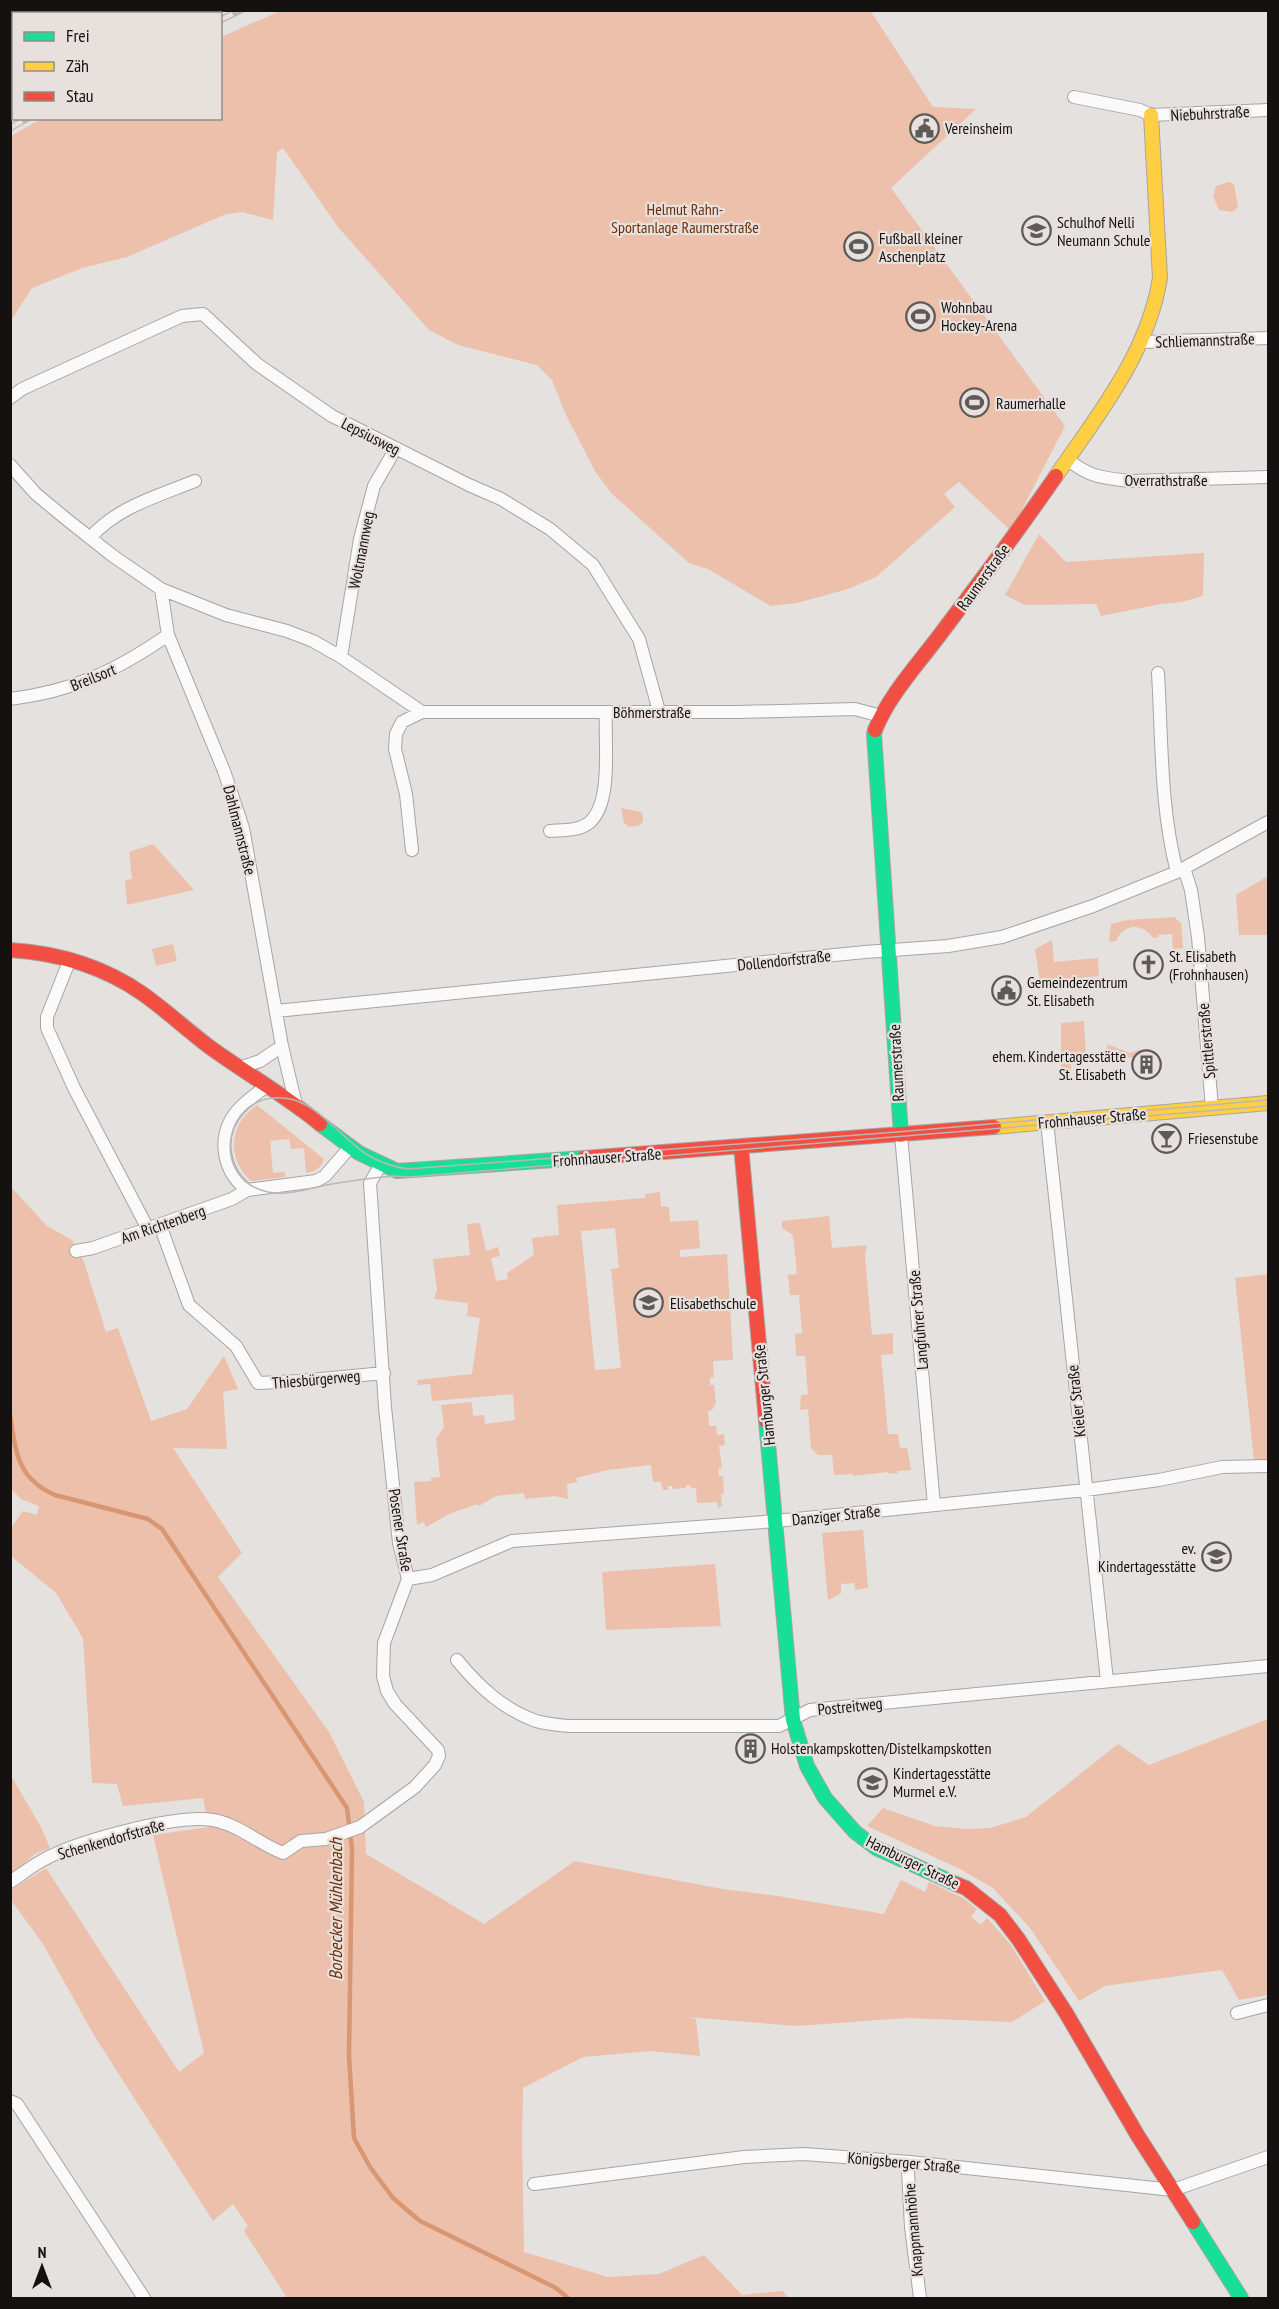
<svg xmlns="http://www.w3.org/2000/svg" width="1279" height="2309" viewBox="0 0 1279 2309" font-family="'PT Sans Narrow',sans-serif">
	<style>
		.green { fill: #ecc0aa; fill-rule: evenodd }
		.lines { fill: none; stroke-linecap: round; stroke-linejoin: round }
		.stream { stroke: #d79774; stroke-width: 4.5 }
		.street-casing { stroke: #a8a4a3; stroke-width: 14 }
		.fast-casing { stroke: #a8a4a3; stroke-width: 16 }
		.slow-casing { stroke: #a8a4a3; stroke-width: 16 }
		.jam-casing { stroke: #a8a4a3; stroke-width: 16 }
		.street { stroke: #fbfafa; stroke-width: 12 }
		.fast { stroke: #16e098; stroke-width: 14 }
		.slow { stroke: #ffcf43; stroke-width: 14 }
		.jam { stroke: #f24e42; stroke-width: 14 }
		.tram { stroke: #b9b7b7; stroke-width: 1.5 }
		.rail-casing { stroke: #b9b7b7; stroke-width: 7 }
		.rail { stroke: #e8e0dc; stroke-width: 4.5; stroke-dasharray: 14; stroke-linecap: butt }
		.labels { text-anchor: middle; stroke-width: 4.5; stroke-linejoin: round; paint-order: stroke }
		.street-label { font-size: 16px; fill: #141110; stroke: #e8e0dc }
		.poi-label { font-size: 16px; fill: #141110; stroke: #e8e0dc; text-anchor: start }
		.park-label { font-size: 16px; fill: #692f08; stroke: #e8e0dc }
		.water-label { font-size: 18px; font-style: italic; fill: #6d330e; stroke: #e8e0dc }
	</style>
	<rect width="100%" height="100%" fill="#e5e1df"/>
	<!-- green -->
	<path class="green" d="M10,11L11,10L104,11L99,14H14L13,65L11,66Z
		M280,11H874L872,13L933,107L976,109L891,188L1065,426L1011,531L959,482L944,494L955,507L876,577L848,589L797,603L771,606L708,569L689,563L611,493L595,471L566,415L552,380L537,365L458,345L429,330L338,227L283,148L277,152L273,220L242,212L226,214L127,257L82,268L32,288L12,319L11,327V136L41,119L220,118L221,37Z
		M1229,182L1234,184L1238,207L1232,212L1219,210L1213,196L1216,186Z
		M1039,534L1066,562L1204,553L1203,596L1182,602L1161,604L1101,616L1096,604L1025,605L1005,595Z
		M621,808L641,812L643,816V822L638,826L629,827L624,823Z
		M153,844L194,890L127,905L125,880L132,879L129,852Z
		M1268,876V935H1239L1236,895Z
		M1174,917L1181,923L1183,948L1173,949L1172,934L1158,935V937L1153,938C1142,922 1123,924 1116,941L1109,942L1111,924L1127,920Z
		M1052,940L1054,962L1098,958L1099,976L1040,982L1035,949Z
		M173,944L177,961L156,966L152,949Z
		M1084,1021L1086,1056L1071,1057V1071L1061,1072V1023Z
		M1107,1044L1130,1053L1142,1049L1147,1056L1108,1059Z
		M257,1105L324,1159C320,1169 316,1171 306,1173L304,1148L291,1149L289,1139L270,1141L273,1173L285,1172V1177L251,1181C226,1158 229,1124 257,1105Z
		M11,1187L47,1226L72,1240L84,1262L106,1332L118,1328L151,1421L187,1409L224,1356L238,1389L223,1392L227,1449L173,1448L242,1553L218,1577L329,1732L364,1802L366,1854L484,1924L575,1861L722,1889L778,1896L884,1914L901,1880L925,1892L929,1882L963,1898L977,1909L971,1917L981,1925L987,1918L1011,1945L1045,2001L1012,2022L906,2018L797,2026L687,2017L696,2019L700,2056L651,2051L583,2057L523,2088L522,2139L524,2252L608,2277L659,2274L704,2255L742,2295L783,2291L788,2298H287L244,2231L248,2226L233,2204L213,2221L95,2037L43,1944L11,1900V1890L46,1868L179,2072L204,2053L153,1835L209,1827L203,1798L123,1806L117,1784L92,1783L83,1638L56,1593L11,1556V1528L23,1511L37,1515L39,1506L21,1499L11,1489Z
		M660,1192L661,1206L669,1207L670,1222L698,1220L700,1248L680,1250V1257L727,1254L733,1360L713,1361L714,1377L710,1378V1385H714L716,1403L712,1410L708,1411L709,1426H716L717,1435L724,1434L725,1445L719,1446L722,1468L718,1469L719,1476H723L724,1494H721L722,1506L718,1508L717,1502L697,1503L696,1488H691L690,1485H686V1488L672,1489V1486H668V1490H663L661,1482H653L651,1465L608,1470L576,1478L577,1482L567,1484L568,1499L555,1496L525,1499L524,1493L496,1496L479,1506L478,1504L451,1513L426,1527L424,1522L417,1525L414,1482L431,1481V1478L440,1477L436,1439L444,1427L441,1405L472,1402L473,1416L484,1415L485,1424L515,1420L513,1394L432,1401L430,1384L418,1385L417,1380L472,1374L480,1318L467,1316L468,1303L434,1299L437,1290L433,1259L470,1255L467,1224L480,1223L486,1251L498,1247L500,1256L491,1258L496,1281L508,1279L507,1273L534,1255L532,1238L559,1235L557,1205L645,1198V1194ZM615,1228L619,1268L611,1269L621,1368L595,1370L581,1231Z
		M829,1216L832,1248L867,1245L865,1256L872,1335L893,1333V1354L881,1355L888,1434H898L900,1448H907L911,1470L898,1471V1473L889,1474L888,1472L853,1476V1474L834,1475L832,1455H818L811,1448L808,1409L800,1410L801,1395L808,1394L805,1356H796L795,1334L802,1333L799,1295H790L788,1275L797,1274L793,1235L782,1228V1221Z
		M1268,1274V1459L1254,1461L1235,1278Z
		M863,1530L868,1588L855,1590L854,1583L841,1584V1593L828,1600L822,1533Z
		M715,1564L721,1626L606,1630L602,1572Z
		M1268,1719V1995L1239,2000L1222,1970L1105,1986L1079,2001L1030,1928L993,1888L960,1869L867,1826L883,1808L935,1826L966,1829L990,1828L1026,1817L1118,1744L1149,1765Z
		M10,1774L41,1827L50,1848L35,1854L11,1875Z"/>
	<g class="lines">
		<!-- stream -->
		<path class="stream" d="M10,1415C16,1452 17,1479 55,1495L148,1519L162,1529L347,1808L352,1849L349,2056L354,2138L370,2167L393,2198L420,2221L556,2288L568,2298"/>
		<defs>
			<path id="street" d="M1074,97L1140,110L1151,115L1268,110
				M1142,342L1268,338
				M10,398L22,389L182,316L203,314L257,364L332,416L469,485L501,499L550,529L593,565L639,639L659,711
				M1068,460C1090,477 1102,478 1130,481L1268,477
				M10,465L36,494L65,518L113,556L161,589L226,615L287,631L313,641L341,657L422,712H739L855,709L881,716
				M90,538C117,507 158,496 195,481
				M161,589L168,635L224,771L243,828L282,1046L296,1105
				M341,657L360,539L374,486L396,448
				M1158,673C1162,739 1160,807 1177,872
				M10,699C74,691 116,671 168,635
				M550,831C563,830 580,831 590,822C613,801 604,741 606,712
				M412,850L406,794L395,749L396,734L402,722L422,712
				M1184,868L1191,890L1198,937L1212,1108
				M70,959L47,1017V1028L74,1088L148,1229
				M276,1011L865,952L948,946L1002,937L1093,906L1177,872L1268,822
				M239,1068L260,1061L282,1046
				M1047,1122L1107,1681
				M901,1135L934,1505
				M247,1190C222,1171 216,1135 238,1110C246,1101 257,1093 267,1086
				M160,1225L189,1305L236,1346L258,1383L300,1381L384,1373
				M76,1251L93,1248L232,1199L247,1190L316,1181L325,1176L350,1147
				M408,1579L432,1575L512,1541L776,1521L1086,1490L1159,1480L1222,1467L1268,1466
				M457,1660C479,1687 503,1709 536,1721C546,1724 558,1725 569,1726H779L810,1710L1268,1666
				M10,1882C22,1874 33,1865 45,1859C78,1841 176,1814 213,1820C240,1825 259,1844 283,1853L301,1841L326,1839L360,1827L415,1787L435,1765L439,1756L438,1750L395,1704L387,1691L383,1676L384,1643L408,1579L399,1543L385,1407L370,1183L380,1166
				M1237,2013L1268,2005
				M10,2101L17,2104L144,2298
				M910,2162L908,2171L911,2227L920,2298
				M534,2184L744,2157L804,2154L910,2162L1173,2190L1268,2157"/>
			<path id="fast" d="M875,730L874,734L901,1135
				M320,1124L359,1153L397,1171L584,1158
				M766,1421L793,1720L807,1766L825,1798L855,1832L876,1848L956,1884
				M1193,2222L1241,2298"/>
			<path id="slow" d="M1056,476C1098,415 1148,353 1160,278L1151,115
				M994,1127L1268,1103"/>
			<path id="jam" d="M875,730C890,693 921,661 945,628C983,578 1020,528 1056,476
				M10,950C58,953 103,966 143,994C167,1011 188,1031 211,1048C247,1074 286,1096 320,1124
				M741,1146L766,1421
				M584,1158L994,1127
				M956,1884L966,1888L1000,1915L1019,1940L1066,2013L1138,2136L1193,2222"/>
		</defs>
		<!-- street casing -->
		<use href="#street" class="street-casing"/>
		<!-- fast casing -->
		<use href="#fast" class="fast-casing"/>
		<!-- slow casing -->
		<use href="#slow" class="slow-casing"/>
		<!-- jam casing -->
		<use href="#jam" class="jam-casing"/>
		<!-- street -->
		<use href="#street" class="street"/>
		<!-- fast -->
		<use href="#fast" class="fast"/>
		<!-- slow -->
		<use href="#slow" class="slow"/>
		<!-- jam -->
		<use href="#jam" class="jam"/>
		<!-- tram -->
		<path class="tram" d="M1268,1100L897,1132L408,1169C393,1167 379,1162 366,1154C340,1137 316,1100 283,1098C223,1093 209,1180 268,1192C287,1196 308,1189 326,1185C349,1181 371,1178 394,1176L409,1177L1268,1106"/>
		<defs>
			<path id="rail" d="M121,14L127,10
				M143,14L149,10
				M173,14L179,10
				M220,20L241,10
				M10,76L14,74
				M10,87L14,85
				M10,103L14,101
				M10,128L28,118"/>
		</defs>
		<!-- rail casing -->
		<use href="#rail" class="rail-casing"/>
		<!-- rail -->
		<use href="#rail" class="rail"/>
	</g>
	<!-- icons -->
	<defs>
		<symbol id="civic-ring" viewBox="-11 -11 22 22"><circle r="9.5" fill="#e8e0dc" stroke="#5d5a58" stroke-width="1.5"/><path d="M-.6-6.5H3V-4.5H.6V-3L4-1V1h2V6H-6V1h2V-1L-.6-3ZM-1.2 2.5V6h2.4V2.5Z" fill="#5d5a58"/></symbol>
		<symbol id="school-ring" viewBox="-11 -11 22 22"><circle r="9.5" fill="#e8e0dc" stroke="#5d5a58" stroke-width="1.5"/><path d="M0-5L7-2L0 1L-7-2ZM-4 1L0 2.5L4 1V4Q0 6-4 4Z" fill="#5d5a58"/></symbol>
		<symbol id="stadium-ring" viewBox="-11 -11 22 22"><circle r="9.5" fill="#e8e0dc" stroke="#5d5a58" stroke-width="1.5"/><path d="M0-5a6.5 5 0 1 0 0 10a6.5 5 0 1 0 0-10ZM-3.5-1.8h7v3.6h-7Z" fill="#5d5a58"/></symbol>
		<symbol id="church-ring" viewBox="-11 -11 22 22"><circle r="9.5" fill="#e8e0dc" stroke="#5d5a58" stroke-width="1.5"/><path d="M-1.2-6h2.4v3.5h3.3v2.4h-3.3V6h-2.4V-.1h-3.3v-2.4h3.3Z" fill="#5d5a58"/></symbol>
		<symbol id="building-ring" viewBox="-11 -11 22 22"><circle r="9.5" fill="#e8e0dc" stroke="#5d5a58" stroke-width="1.5"/><path d="M-4-6H4V6H1V3H-1V6H-4ZM-2.5-4.3h1.7v1.8h-1.7ZM.8-4.3h1.7v1.8H.8ZM-2.5-1h1.7V.8h-1.7ZM.8-1h1.7V.8H.8Z" fill="#5d5a58"/></symbol>
		<symbol id="bar-ring" viewBox="-11 -11 22 22"><circle r="9.5" fill="#e8e0dc" stroke="#5d5a58" stroke-width="1.5"/><path d="M-6-5H6L.8 .8V4.5H3.5V6h-7V4.5H-.8V.8Z" fill="#5d5a58"/></symbol>
	</defs>
	<g fill-rule="evenodd">
		<use href="#civic-ring" x="908" y="112" width="33" height="33"/>
		<use href="#school-ring" x="1020" y="214" width="33" height="33"/>
		<use href="#stadium-ring" x="842" y="230" width="33" height="33"/>
		<use href="#stadium-ring" x="904" y="300" width="33" height="33"/>
		<use href="#stadium-ring" x="958" y="386" width="33" height="33"/>
		<use href="#church-ring" x="1132" y="948" width="33" height="33"/>
		<use href="#civic-ring" x="990" y="974" width="33" height="33"/>
		<use href="#building-ring" x="1130" y="1048" width="33" height="33"/>
		<use href="#bar-ring" x="1150" y="1122" width="33" height="33"/>
		<use href="#school-ring" x="632" y="1286" width="33" height="33"/>
		<use href="#school-ring" x="1200" y="1540" width="33" height="33"/>
		<use href="#building-ring" x="734" y="1732" width="33" height="33"/>
		<use href="#school-ring" x="856" y="1766" width="33" height="33"/>
	</g>
	<g class="labels">
		<!-- street labels -->
		<g class="street-label">
			<text transform="translate(1210 113) rotate(-3)" y="6">Niebuhrstraße</text>
			<text transform="translate(1205 340) rotate(-2)" y="6">Schliemannstraße</text>
			<text transform="translate(371 436) rotate(27)" y="6">Lepsiusweg</text>
			<text x="1166" y="486">Overrathstraße</text>
			<text transform="translate(361 550) rotate(-79)" y="6">Woltmannweg</text>
			<text transform="translate(983 577) rotate(-54)" y="6">Raumerstraße</text>
			<text transform="translate(93 677) rotate(-22)" y="6">Breilsort</text>
			<text x="652" y="718">Böhmerstraße</text>
			<text transform="translate(240 830) rotate(76)" y="6">Dahlmannstraße</text>
			<text transform="translate(784 960) rotate(-6)" y="6">Dollendorfstraße</text>
			<text transform="translate(1206 1041) rotate(-95)" y="6">Spittlerstraße</text>
			<text transform="translate(896 1063) rotate(-93)" y="6">Raumerstraße</text>
			<text transform="translate(1092 1118) rotate(-5)" y="6">Frohnhauser Straße</text>
			<text transform="translate(607 1157) rotate(-4)" y="6">Frohnhauser Straße</text>
			<text transform="translate(163 1224) rotate(-19)" y="6">Am Richtenberg</text>
			<text transform="translate(918 1320) rotate(-95)" y="6">Langfuhrer Straße</text>
			<text transform="translate(316 1379) rotate(-5)" y="6">Thiesbürgerweg</text>
			<text transform="translate(764 1395) rotate(-96)" y="6">Hamburger Straße</text>
			<text transform="translate(1076 1401) rotate(-96)" y="6">Kieler Straße</text>
			<text transform="translate(836 1515) rotate(-6)" y="6">Danziger Straße</text>
			<text transform="translate(401 1530) rotate(81)" y="6">Posener Straße</text>
			<text transform="translate(850 1706) rotate(-6)" y="6">Postreitweg</text>
			<text transform="translate(111 1839) rotate(-16)" y="6">Schenkendorfstraße</text>
			<text transform="translate(913 1862) rotate(26)" y="6">Hamburger Straße</text>
			<text transform="translate(904 2162) rotate(5)" y="6">Königsberger Straße</text>
			<text transform="translate(913 2230) rotate(-95)" y="6">Knappmannhöhe</text>
		</g>
		<!-- poi labels -->
		<g class="poi-label">
			<text x="945" y="134">Vereinsheim</text>
			<text x="1057" y="228">Schulhof Nelli<tspan x="1057" dy="18">Neumann Schule</tspan></text>
			<text x="879" y="244">Fußball kleiner<tspan x="879" dy="18">Aschenplatz</tspan></text>
			<text x="941" y="313">Wohnbau<tspan x="941" dy="18">Hockey-Arena</tspan></text>
			<text x="996" y="409">Raumerhalle</text>
			<text x="1169" y="962">St. Elisabeth<tspan x="1169" dy="18">(Frohnhausen)</tspan></text>
			<text x="1027" y="988">Gemeindezentrum<tspan x="1027" dy="18">St. Elisabeth</tspan></text>
			<text x="1126" y="1062" text-anchor="end">ehem. Kindertagesstätte<tspan x="1126" dy="18">St. Elisabeth</tspan></text>
			<text x="1188" y="1144">Friesenstube</text>
			<text x="670" y="1309">Elisabethschule</text>
			<text x="1196" y="1554" text-anchor="end">ev.<tspan x="1196" dy="18">Kindertagesstätte</tspan></text>
			<text x="771" y="1754">Holstenkampskotten/Distelkampskotten</text>
			<text x="893" y="1779">Kindertagesstätte<tspan x="893" dy="18">Murmel e.V.</tspan></text>
		</g>
		<!-- park labels -->
		<g class="park-label">
			<text x="685" y="215">Helmut Rahn-<tspan x="685" dy="18">Sportanlage Raumerstraße</tspan></text>
		</g>
		<!-- water labels -->
		<g class="water-label">
			<text transform="translate(336 1909) rotate(-90)" y="6">Borbecker Mühlenbach</text>
		</g>
	</g>
	<!-- border -->
	<rect width="1279" height="2309" fill="none" stroke="#141110" stroke-width="24"/>
	<!-- legend -->
	<rect x="12" y="12" width="210" height="108" fill="#e8e0dc" stroke="#938d8a" stroke-width="1.5"/>
	<rect x="24" y="32" width="30" height="9" fill="#16e098" stroke="#938d8a" stroke-width="1.5"/>
	<text x="66" y="42" font-size="18" fill="#141110">Frei</text>
	<rect x="24" y="62" width="30" height="9" fill="#ffcf43" stroke="#938d8a" stroke-width="1.5"/>
	<text x="66" y="72" font-size="18" fill="#141110">Zäh</text>
	<rect x="24" y="92" width="30" height="9" fill="#f24e42" stroke="#938d8a" stroke-width="1.5"/>
	<text x="66" y="102" font-size="18" fill="#141110">Stau</text>
	<!-- north arrow -->
	<g transform="translate(42 2267)" stroke="#e8e0dc" stroke-width="4.5" paint-order="stroke">
	<path d="M0-4.5L10 22L0 15L-10 22Z" fill="#141110"/>
	<text y="-9" font-size="16" font-weight="bold" text-anchor="middle" fill="#141110">N</text>
	</g>
</svg>
